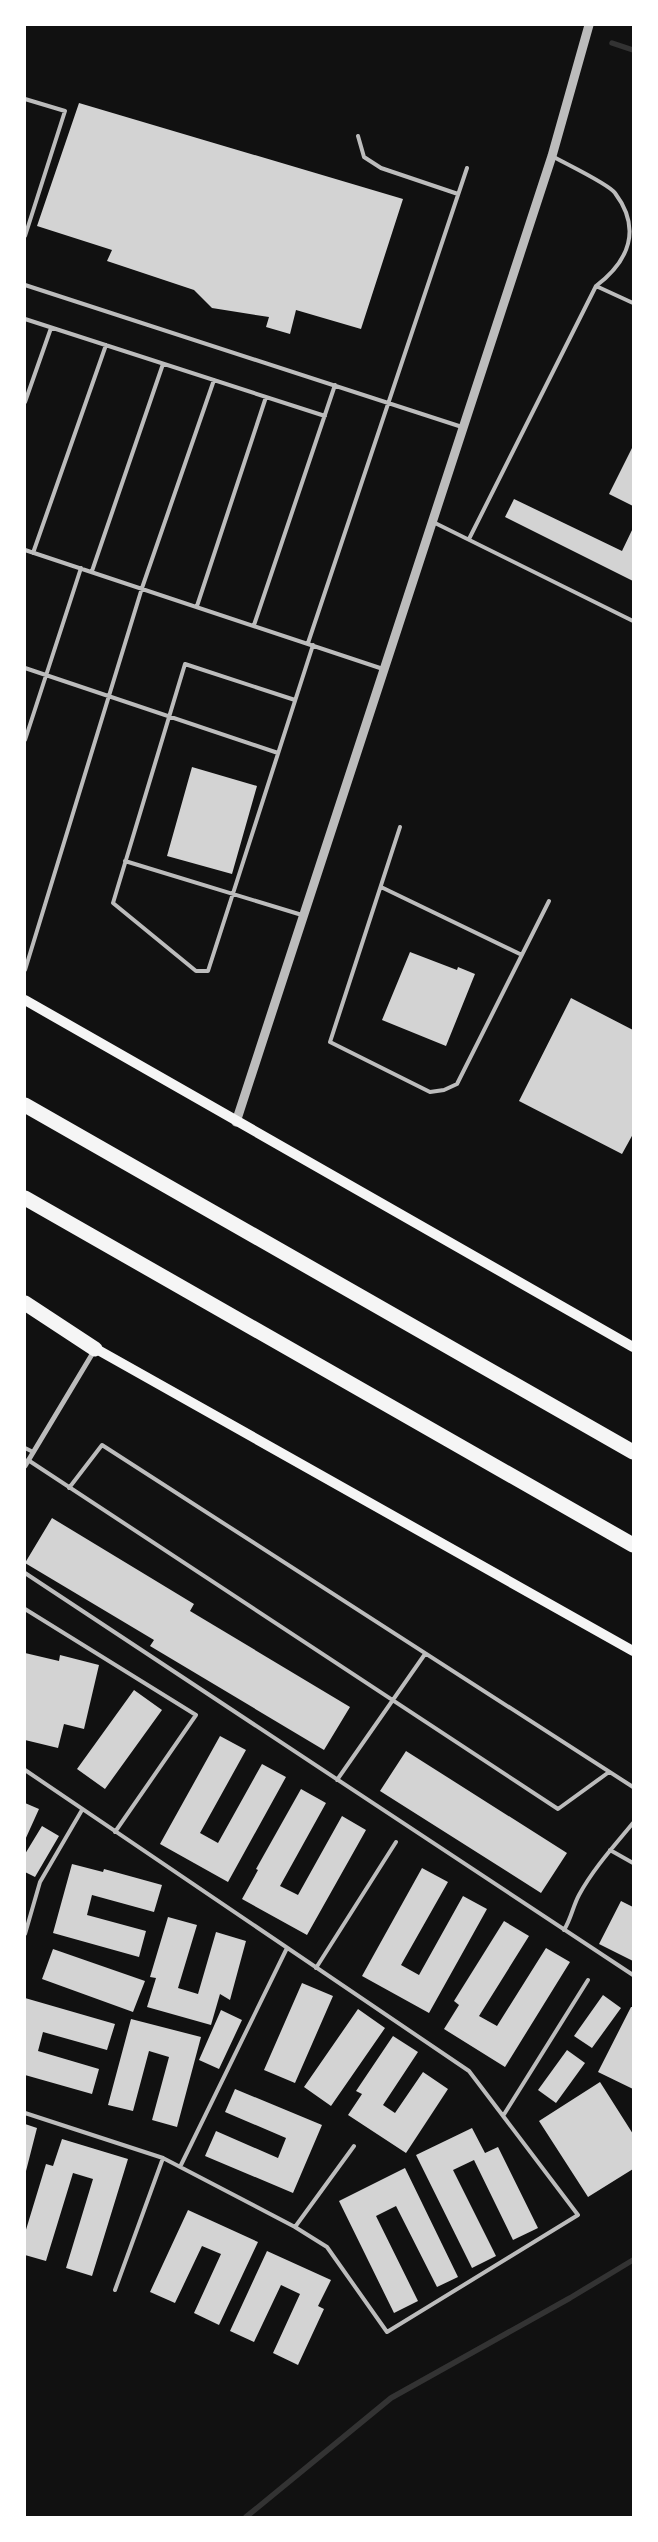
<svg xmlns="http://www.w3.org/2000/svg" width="658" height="2542" viewBox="0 0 658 2542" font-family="'DejaVu Sans',sans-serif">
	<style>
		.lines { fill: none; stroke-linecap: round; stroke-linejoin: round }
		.stream { stroke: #333; stroke-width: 5.5 }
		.building { fill: #d3d3d3 }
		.service { stroke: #bcbcbc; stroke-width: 4 }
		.minor { stroke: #bcbcbc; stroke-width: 5 }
		.tertiary { stroke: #bcbcbc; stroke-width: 9 }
		.secondary { stroke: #f5f5f5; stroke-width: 10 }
		.motorway { stroke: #f5f5f5; stroke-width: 15 }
	</style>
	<rect width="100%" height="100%" fill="#111"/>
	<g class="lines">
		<!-- stream -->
		<path class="stream" d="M612,43L633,50
			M246,2517L391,2398L570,2298L633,2260"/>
	</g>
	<!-- building -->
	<path class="building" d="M79,103L403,199L361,329L296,310L290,334L266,327L269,317L212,308L194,290L107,261L112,250L37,226Z
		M633,446V506L609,494Z
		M514,499L622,551L633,528V581L505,517Z
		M192,767L257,786L232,874L167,856Z
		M410,952L457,970L458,967L475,974L446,1046L382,1020Z
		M571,998L633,1030V1134L622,1154L519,1101Z
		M52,1518L194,1604L190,1611L350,1707L324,1750L150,1646L154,1640L25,1563Z
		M25,1653L59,1661L60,1655L99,1665L84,1729L64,1724L58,1748L25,1740Z
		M134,1690L162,1710L105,1789L77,1769Z
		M220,1736L246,1750L200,1833L218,1843L262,1764L286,1777L228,1882L160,1844Z
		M406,1751L567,1853L541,1893L380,1791Z
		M301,1789L326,1803L280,1886L298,1895L342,1816L366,1830L307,1935L242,1899L258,1870L256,1869Z
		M25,1803L39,1809L25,1840Z
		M42,1826L59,1836L35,1877L25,1872V1854Z
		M72,1864L103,1872L104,1869L162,1885L154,1912L92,1895L87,1915L146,1931L139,1957L53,1933Z
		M422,1868L448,1882L401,1965L419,1975L463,1896L487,1909L429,2013L362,1976Z
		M621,1901L633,1907V1961L599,1944Z
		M168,1917L197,1925L178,1988L198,1994L216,1932L246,1941L230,2000L220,1994L211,2025L147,2007L156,1978L150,1977Z
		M504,1921L529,1936L479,2016L497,2026L546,1948L570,1962L505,2067L444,2029L459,2005L454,2001Z
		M53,1949L145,1981L133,2012L42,1979Z
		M302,1983L333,1996L295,2083L264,2070Z
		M603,1995L621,2008L592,2048L574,2036Z
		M25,1998L115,2024L107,2050L43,2032L38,2051L99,2069L92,2094L25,2075Z
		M631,2007H633V2089L598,2072Z
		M358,2009L385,2028L331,2106L304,2087Z
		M221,2010L242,2020L219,2069L199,2060Z
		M131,2019L201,2037L177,2127L152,2120L169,2057L149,2051L133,2111L108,2105Z
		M393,2036L418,2052L383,2105L395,2113L423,2072L448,2089L406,2153L348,2115L362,2094L356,2091Z
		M567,2050L585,2063L556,2103L538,2090Z
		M600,2082L633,2134V2169L588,2197L539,2121Z
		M235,2089L322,2125L293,2193L205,2156L216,2131L278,2158L286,2138L225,2112Z
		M25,2124L37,2128L26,2171H25Z
		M472,2128L485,2153L498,2147L538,2228L513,2240L474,2160L453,2170L496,2256L472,2268L416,2155Z
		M62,2139L128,2159L92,2276L66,2268L93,2179L73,2173L46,2261L25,2255V2233L46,2164L53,2166Z
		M405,2168L458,2277L437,2287L396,2206L376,2216L418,2301L394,2313L339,2201Z
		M188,2210L258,2242L219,2325L194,2313L221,2254L202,2246L175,2303L150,2292Z
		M267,2251L331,2280L318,2306L324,2309L298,2365L273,2353L300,2294L281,2285L254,2342L230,2331Z"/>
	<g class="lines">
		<!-- service -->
		<path class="service" d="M25,99L65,111L25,236
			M358,136L364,157L381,168L458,194
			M25,285L462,427
			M596,286L633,303
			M25,319L325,416
			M25,402L51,328
			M433,522L633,621
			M469,539L596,286C629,261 642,229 615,193C609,184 564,163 552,156
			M25,550L383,669
			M33,553L106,345
			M92,571L163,364
			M197,606L266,397
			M254,625L335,385
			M308,643L467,168
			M25,668L278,753
			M295,700L185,664L113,903L196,971H208L313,645
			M25,740L81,568
			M400,827L330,1042L430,1092L444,1090L457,1084L549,901
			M125,861L302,915
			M381,887L522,955
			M25,970L142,588L214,380
			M25,1448L33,1452
			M28,1460L558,1809L609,1772
			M69,1488L102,1445L633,1787
			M25,1573L633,1975
			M25,1609L196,1715L115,1832
			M25,1770L469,2071L578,2215L387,2332L327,2247L295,2227L163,2158L25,2113
			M337,1780L425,1654
			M610,1850L633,1863
			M564,1930C571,1919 573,1906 579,1895C593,1869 614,1846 633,1823
			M25,1934L40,1882L82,1810
			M316,1968L396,1842
			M503,2116L588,1980
			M180,2167L287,1948
			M295,2227L354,2146
			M115,2290L163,2158"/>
		<!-- minor -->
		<path class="minor" d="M25,1466L94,1351"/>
		<!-- tertiary -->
		<path class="tertiary" d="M236,1122L552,156L589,25"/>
		<!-- secondary -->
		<path class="secondary" d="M25,1000L633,1347
			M91,1346L633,1651"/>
		<!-- motorway -->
		<path class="motorway" d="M25,1105L633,1452
			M25,1198L633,1545
			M25,1303L95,1349"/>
	</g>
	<!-- border -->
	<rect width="658" height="2542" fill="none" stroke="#ffffff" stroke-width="52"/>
</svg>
